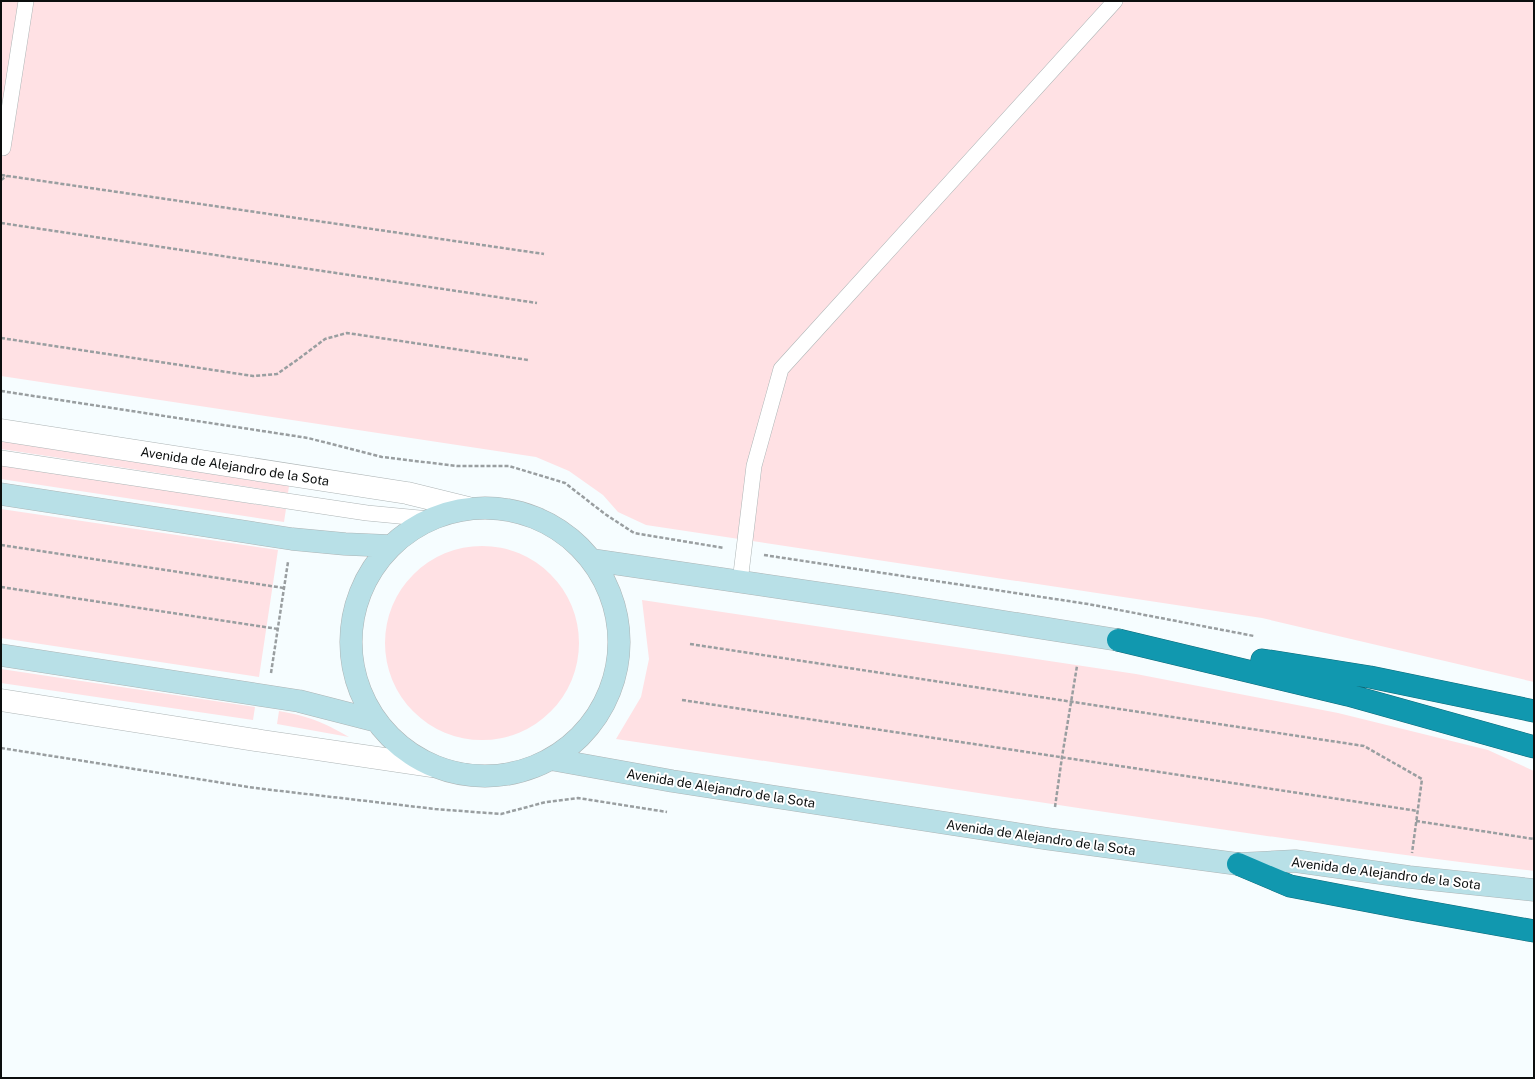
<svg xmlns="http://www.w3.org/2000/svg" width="1535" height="1079" viewBox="0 0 1535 1079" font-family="'Public Sans',sans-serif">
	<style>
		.green { fill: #ffe1e4 }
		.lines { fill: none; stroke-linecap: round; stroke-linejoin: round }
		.lane-casing { stroke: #aeb5b6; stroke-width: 16 }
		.street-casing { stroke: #aeb5b6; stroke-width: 23 }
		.secondary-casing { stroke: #aeb5b6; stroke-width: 23 }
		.highway-casing { stroke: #0f6877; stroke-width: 23 }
		.path { stroke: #999ea0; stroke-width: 2.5; stroke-dasharray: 4 2; stroke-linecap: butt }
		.lane { stroke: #fff; stroke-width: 15 }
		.street { stroke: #fff; stroke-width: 22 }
		.secondary { stroke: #b8e0e7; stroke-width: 22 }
		.highway { stroke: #1198af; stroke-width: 22 }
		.labels { text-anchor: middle; stroke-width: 4; stroke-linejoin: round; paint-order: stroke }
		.street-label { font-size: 13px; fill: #0b0e0e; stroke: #fff }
	</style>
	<rect width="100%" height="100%" fill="#f6fdff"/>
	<!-- green -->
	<path class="green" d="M1,1H1534V682L1262,618L646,525L618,512L603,495L569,471L536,457L1,376Z
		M1,441L289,486L288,493L1,449Z
		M1,465L286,509L284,522L1,479Z
		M1,509L278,550L259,677L1,638Z
		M385 643a97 97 0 1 1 194 0a97 97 0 1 1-194 0Z
		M642,600L1136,674L1338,713L1488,750L1534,771V871C1320,846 1106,812 893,780C801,766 708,753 616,739L641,697L649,659Z
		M1,669L255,707L253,720L1,683Z
		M279,711C308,716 323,722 349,737L277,724Z"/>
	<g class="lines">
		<defs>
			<path id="lane" d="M3,148L26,1
				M1,458L367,513L430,519
				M740,582L754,466L781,369L1115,1"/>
			<path id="street" d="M1,430L407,493L468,508
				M1,700L262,741L432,766"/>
			<path id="secondary" d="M1,494L292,539L345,544L391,546
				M351 642a134 134 0 1 1 268 0a134 134 0 1 1-268 0Z
				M592,560L892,604L1118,640
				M1,655L299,701L377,721
				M550,759L672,781L1049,839L1238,864L1295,861L1409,877L1534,890"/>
			<path id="highway" d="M1118,640L1348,695L1534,747
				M1262,660L1370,677L1534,711
				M1238,864L1290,886L1405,908L1534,931"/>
		</defs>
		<!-- lane casing -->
		<use href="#lane" class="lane-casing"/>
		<!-- street casing -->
		<use href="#street" class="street-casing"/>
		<!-- secondary casing -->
		<use href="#secondary" class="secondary-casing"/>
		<!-- highway casing -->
		<use href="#highway" class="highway-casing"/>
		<!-- path -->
		<path class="path" d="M1,175L544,254
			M1,180L7,176
			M1,223L537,303
			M1,338L253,376L277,374L297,360L325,339L347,333L528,360
			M1,391L308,438L382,457L457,466H509L565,483L605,514L634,533L724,548
			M1,545L284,588
			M764,555L1088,604L1254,636
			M1,587L278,629
			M690,644L1364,746L1422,779L1412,853
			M271,673L288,562
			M682,700L1418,811
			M1,748L255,788L435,809L501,814L546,802L578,798L667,812
			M1055,807L1062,757L1077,666
			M1416,821L1534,839"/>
		<!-- lane -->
		<use href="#lane" class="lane"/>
		<!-- street -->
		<use href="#street" class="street"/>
		<!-- secondary -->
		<use href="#secondary" class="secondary"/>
		<!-- highway -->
		<use href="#highway" class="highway"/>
	</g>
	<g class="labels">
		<!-- street labels -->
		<g class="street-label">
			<text transform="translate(235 466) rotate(9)" y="5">Avenida de Alejandro de la Sota</text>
			<text transform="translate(721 788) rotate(9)" y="5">Avenida de Alejandro de la Sota</text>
			<text transform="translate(1041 837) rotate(8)" y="5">Avenida de Alejandro de la Sota</text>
			<text transform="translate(1386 873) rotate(7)" y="5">Avenida de Alejandro de la Sota</text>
		</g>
	</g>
	<!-- border -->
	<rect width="1535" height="1079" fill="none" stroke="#0b0e0e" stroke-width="4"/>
</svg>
